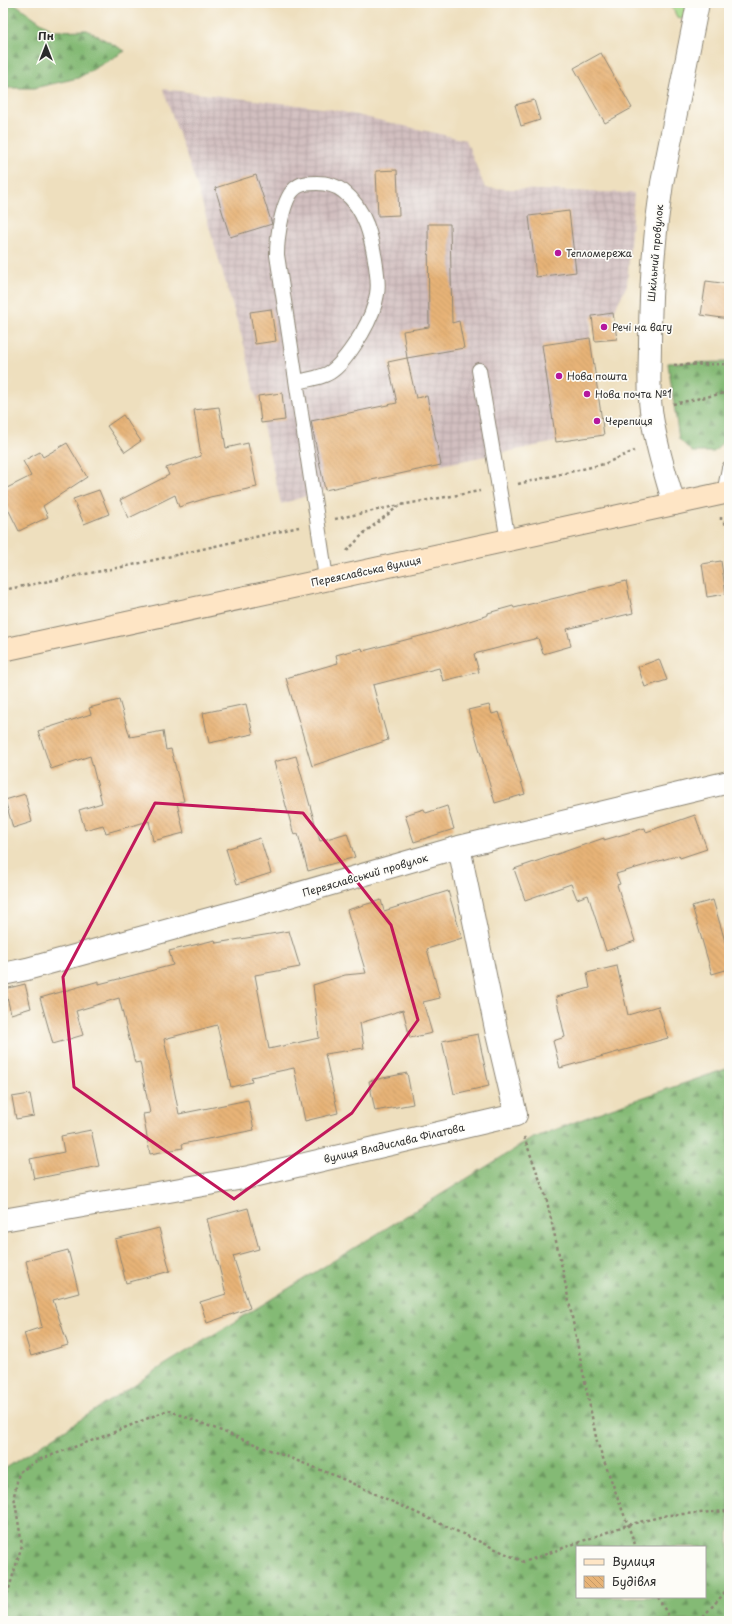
<svg xmlns="http://www.w3.org/2000/svg" width="732" height="1624" viewBox="0 0 732 1624" font-family="'Playpen Sans',sans-serif">
	<style>
		.industrial { fill: url(#industrial-grid) }
		.grass { fill: url(#grass-tufts); stroke: #68825a }
		.forest { fill: url(#forest-firs); stroke: #587250; fill-rule: evenodd }
		.building { fill: url(#building-back-hatch) }
		.lines { fill: none; stroke-linecap: round; stroke-linejoin: round }
		.service-casing { stroke: #8c8574; stroke-width: 16 }
		.minor-casing { stroke: #8c8574; stroke-width: 24 }
		.secondary-casing { stroke: #8c8574; stroke-width: 24 }
		.path { stroke: #8c8574; stroke-width: 2.5; stroke-dasharray: 3 3; stroke-linecap: butt }
		.service { stroke: #fff; stroke-width: 14 }
		.minor { stroke: #fff; stroke-width: 22 }
		.secondary { stroke: #fee5c5; stroke-width: 22 }
		.marked { fill: none; stroke: #c2185b; stroke-width: 3; stroke-linejoin: round }
		.poi-dot { fill: #b5179e; stroke: #fdfcf7; stroke-width: 1.5 }
		.labels { text-anchor: middle; stroke-width: 3.5; stroke-linejoin: round; paint-order: stroke }
		.poi-label { font-size: 10px; fill: #2b2b2b; stroke: #fdfcf7; text-anchor: start }
		.street-label { font-size: 10px; fill: #2b2b2b; stroke: #fdfcf7 }
	</style>
	<defs>
		<pattern id="industrial-grid" width="8" height="8" patternUnits="userSpaceOnUse"><rect width="8" height="8" fill="#d2bfc0"/><path d="M0 4h8M4 0v8" fill="none" stroke="#b4a4a5"/></pattern>
		<pattern id="grass-tufts" width="24" height="20" patternUnits="userSpaceOnUse"><rect width="24" height="20" fill="#a6da89"/><path d="M3 7l-1-3M5 7V3M7 7l1-3M15 17l-1-3M17 17v-4M19 17l1-3" fill="none" stroke="#8fbb76"/></pattern>
		<pattern id="forest-firs" width="22" height="20" patternUnits="userSpaceOnUse"><rect width="22" height="20" fill="#84ba75"/><path d="M5 1l3.5 6h-7zM16 11l3.5 6h-7z" fill="#6c9760"/></pattern>
		<pattern id="building-back-hatch" width="6" height="6" patternUnits="userSpaceOnUse"><rect width="6" height="6" fill="#e7b377"/><path d="M-1 5l2 2M0 0l6 6M5-1l2 2" fill="none" stroke="#c69a67"/></pattern>
	</defs>
	<rect width="100%" height="100%" fill="#fdfcf7"/>
	<filter id="ink" filterUnits="userSpaceOnUse"><feTurbulence type="fractalNoise" baseFrequency=".025" numOctaves="2"/><feDisplacementMap in="SourceGraphic" scale="8" xChannelSelector="R" yChannelSelector="G"/><feConvolveMatrix kernelMatrix="1 2 1 2 8 2 1 2 1" color-interpolation-filters="sRGB"/></filter>
	<filter id="wash" filterUnits="userSpaceOnUse"><feTurbulence type="fractalNoise" baseFrequency=".012" numOctaves="4" result="noise"/><feDisplacementMap in="SourceGraphic" scale="16" xChannelSelector="R" yChannelSelector="G"/><feGaussianBlur stdDeviation="0.9" result="paint"/><feColorMatrix in="noise" values="0 0 0 0 0 0 0 0 0 0 0 0 0 0 0 0 0 1.4 0 .05"/><feComposite in="paint" operator="in"/></filter>
	<g filter="url(#wash)">
		<rect width="100%" height="100%" fill="#eedfbe"/>
		<!-- industrial -->
		<path class="industrial" d="M163,89L330,109L466,140L485,188L634,193L627,285L613,313L592,316L590,338L604,435L556,442L441,465L325,490L281,504L245,348L197,186Z"/>
		<!-- grass -->
		<path class="grass" d="M670,3H700L696,21L677,17Z"/>
		<!-- forest -->
		<path class="forest" d="M3,3H14L53,31L87,30L125,51L78,78L34,88H3Z
			M729,362V435L714,452H692L679,439L668,363Z
			M729,1068V1621H3V1470L166,1364L531,1139L606,1110ZM577,1547H705V1597H577Z"/>
		<g id="blocks">
			<!-- building -->
			<path class="building" d="M601,53L632,108L605,123L574,68Z
				M534,100L540,120L521,126L515,105Z
				M397,170L399,215L378,216L376,171Z
				M256,175L272,224L230,237L215,188Z
				M569,211L576,272L536,277L529,216Z
				M428,224H450L452,323L459,321L464,348L407,358L403,331L429,327Z
				M706,281L729,284V319L701,315Z
				M271,309L276,341L255,344L250,312Z
				M613,313L617,339L595,341L592,316Z
				M590,338L604,435L556,442L542,345Z
				M407,358L416,398L427,396L441,465L325,490L311,421L397,403L388,362Z
				M282,393L285,420L261,423L258,396Z
				M219,407L226,448L248,443L257,487L210,497L179,507L175,495L129,518L120,500L169,475L166,468L201,456L194,410Z
				M123,415L141,441L125,452L107,426Z
				M67,443L87,477L43,506L48,517L19,531L3,499V490L31,476L23,461L40,452L43,457Z
				M99,490L109,514L84,524L73,499Z
				M721,561L726,594L707,597L702,564Z
				M626,581L633,613L567,629L571,646L543,654L538,638L474,654L479,672L443,681L439,668L373,685L388,740L312,766L286,678L338,663L336,655L362,648L363,651L432,633L488,615V613L513,606L514,608Z
				M659,659L667,680L645,687L638,667Z
				M119,700L130,737L163,731L166,750L171,749L184,801L177,803L184,833L153,841L149,821L106,833L103,825L85,830L79,810L102,803L90,756L51,769L38,731L91,714L89,708Z
				M246,704L253,734L209,743L203,713Z
				M489,705L492,714L499,712L525,794L495,803L468,710Z
				M296,756L320,841L347,833L355,857L308,871L298,834L294,835L274,762Z
				M25,794L32,822L13,828L5,800Z
				M447,806L454,829L414,842L405,815L424,809L426,813Z
				M695,815L707,849L680,858L679,855L616,874L620,884L617,885L635,941L606,951L588,895L577,899L571,884L525,900L514,869L604,838V840L645,828L646,832Z
				M260,838L271,873L237,884L226,849Z
				M448,891L462,938L427,949L440,998L423,1002L432,1033L410,1038L403,1010L360,1023L364,1048L325,1054L338,1113L305,1121L294,1068L251,1077L252,1082L231,1087L217,1025L164,1039L179,1114L248,1100L254,1130L182,1144L183,1148L150,1154L143,1114L150,1113L140,1062L135,1063L119,998L76,1011L83,1035L53,1044L40,998L99,981V984L173,965L169,951L215,940L216,943L289,931L300,967L255,975L269,1049L319,1038L313,985L345,975L366,973L347,910L381,900L384,911Z
				M713,900L729,955V969L712,974L692,906Z
				M617,966L628,1015L658,1006L668,1038L560,1068L553,1041L565,1037L556,997L590,988L587,973Z
				M25,984L31,1008L11,1014L5,989Z
				M478,1034L489,1086L454,1094L442,1041Z
				M407,1073L413,1104L375,1111L369,1081Z
				M30,1094L34,1116L16,1119L12,1097Z
				M91,1130L99,1166L34,1179L30,1159L64,1152L61,1136Z
				M248,1208L259,1249L233,1256L250,1308L207,1323L200,1302L226,1294L207,1219Z
				M159,1228L170,1271L126,1283L115,1239Z
				M68,1250L79,1293L53,1300L68,1345L31,1356L24,1333L42,1327L26,1261Z"/>
		</g>
	</g>
	<g filter="url(#ink)">
		<use href="#blocks" fill-opacity="0" stroke="#8c8574" stroke-width="1"/>
		<g class="lines">
			<defs>
				<path id="service" d="M479,370L508,541
					M297,382C308,379 323,378 332,371C344,362 354,346 362,333C369,321 375,307 377,294C379,284 377,275 376,266C372,239 366,209 343,191C335,185 326,183 317,183C310,183 302,183 297,187C282,196 277,239 277,255L326,578
					M724,493L729,468"/>
				<path id="minor" d="M674,504C665,473 655,442 651,410C648,388 650,365 650,343C650,289 654,236 662,183L698,3
					M3,974L27,969L245,909L459,847L729,782
					M3,1220L249,1177L516,1115L497,1034L459,847"/>
				<path id="secondary" d="M3,650L729,492"/>
			</defs>
			<!-- service casing -->
			<use href="#service" class="service-casing"/>
			<!-- minor casing -->
			<use href="#minor" class="minor-casing"/>
			<!-- secondary casing -->
			<use href="#secondary" class="secondary-casing"/>
			<!-- path -->
			<path class="path" d="M674,365L729,364
				M673,404L729,392
				M518,484L604,464L634,451
				M721,517V520L729,527
				M335,519L400,505
				M347,551L365,532L400,505L480,491
				M3,590L132,565L299,527
				M524,1137L546,1197L563,1272L597,1442L636,1547
				M658,1597L671,1621
				M3,1599L8,1592L22,1545L14,1496L19,1472L41,1459L102,1437L168,1410L336,1476L524,1562L627,1525L668,1515L729,1511
				M699,1621L729,1588"/>
			<!-- service -->
			<use href="#service" class="service"/>
			<!-- minor -->
			<use href="#minor" class="minor"/>
			<!-- secondary -->
			<use href="#secondary" class="secondary"/>
		</g>
	</g>
	<!-- marked area -->
	<path class="marked" d="M155,803L303,813L391,925L418,1020L352,1113L234,1199L74,1087L63,977Z"/>
	<!-- markers -->
	<g class="poi-dot">
		<circle cx="558" cy="253" r="4"/>
		<circle cx="604" cy="327" r="4"/>
		<circle cx="559" cy="376" r="4"/>
		<circle cx="587" cy="394" r="4"/>
		<circle cx="597" cy="421" r="4"/>
	</g>
	<g class="labels">
		<!-- poi labels -->
		<g class="poi-label">
			<text x="566" y="257">Тепломережа</text>
			<text x="612" y="331">Речі на вагу</text>
			<text x="567" y="380">Нова пошта</text>
			<text x="595" y="398">Нова почта №1</text>
			<text x="605" y="425">Черепиця</text>
		</g>
		<!-- street labels -->
		<g class="street-label">
			<text transform="translate(655 253) rotate(-85)" y="4">Шкільний провулок</text>
			<text transform="translate(366 571) rotate(-12)" y="4">Переяславська вулиця</text>
			<text transform="translate(365 875) rotate(-16)" y="4">Переяславський провулок</text>
			<text transform="translate(394 1143) rotate(-13)" y="4">вулиця Владислава Філатова</text>
		</g>
	</g>
	<!-- margin -->
	<rect width="732" height="1624" fill="none" stroke="#fdfcf7" stroke-width="16"/>
	<!-- legend -->
	<rect x="576" y="1546" width="130" height="52" fill="#fdfcf7" stroke="#a9a8a5"/>
	<rect x="584" y="1559" width="20" height="6" fill="#fee5c5" stroke="#a9a8a5"/>
	<text x="612" y="1566" font-size="12" fill="#2b2b2b">Вулиця</text>
	<rect x="584" y="1576" width="20" height="12" fill="url(#building-back-hatch)" stroke="#a9a8a5"/>
	<text x="612" y="1586" font-size="12" fill="#2b2b2b">Будівля</text>
	<!-- north arrow -->
	<g transform="translate(46 46)" stroke="#fdfcf7" stroke-width="3" paint-order="stroke">
	<path d="M0-3L7 15L0 10L-7 15Z" fill="#2b2b2b"/>
	<text y="-6" font-size="11" font-weight="bold" text-anchor="middle" fill="#2b2b2b">Пн</text>
	</g>
</svg>
